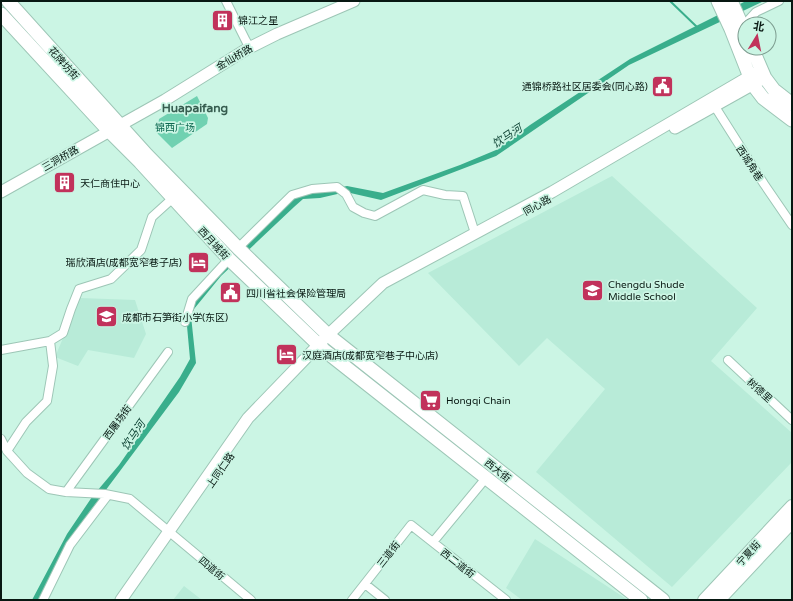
<svg xmlns="http://www.w3.org/2000/svg" width="793" height="601" viewBox="0 0 793 601" font-family="'Varela Round','Noto Sans SC',sans-serif">
	<style>
		.built { fill: #b8ebd8 }
		.green { fill: #70d1b1 }
		.water { fill: #39ae8c }
		.lines { fill: none; stroke-linecap: round; stroke-linejoin: round }
		.stream { stroke: #39ae8c; stroke-width: 2 }
		.minor-casing { stroke: #9dc6b6; stroke-width: 10 }
		.tertiary-casing { stroke: #9dc6b6; stroke-width: 13 }
		.secondary-casing { stroke: #9dc6b6; stroke-width: 14 }
		.primary-casing { stroke: #9dc6b6; stroke-width: 15 }
		.minor { stroke: #fff; stroke-width: 8 }
		.tertiary { stroke: #fff; stroke-width: 11 }
		.secondary { stroke: #fff; stroke-width: 12 }
		.primary { stroke: #fff; stroke-width: 13 }
		.labels { text-anchor: middle; stroke-width: 3.5; stroke-linejoin: round; paint-order: stroke }
		.poi-label { font-size: 10px; fill: #081812; stroke: #cbf5e4; text-anchor: start }
		.street-label { font-size: 10px; fill: #081812; stroke: #cbf5e4 }
		.park-label { font-size: 10px; fill: #0c6750; stroke: #cbf5e4 }
		.water-label { font-size: 11px; font-style: italic; fill: #053a2c; stroke: #cbf5e4 }
		.quarter-label { font-size: 12px; font-weight: bold; fill: #365c4f; stroke: #cbf5e4 }
	</style>
	<rect width="100%" height="100%" fill="#cbf5e4"/>
	<!-- built -->
	<path class="built" d="M612,176L757,308L711,361L792,433V462L672,587L536,472L605,389L547,338L519,366L428,273Z
		M80,298L135,300L146,334L134,358L88,350L78,366L55,357Z
		M535,539L628,600H522L506,588Z
		M184,586L202,600H173Z"/>
	<!-- green -->
	<path class="green" d="M197,96L208,118L207,124L172,148L157,133L159,119Z"/>
	<!-- water -->
	<path class="water" d="M746,1H764L629,65L496,156L381,200L346,192L320,198L303,199L294,207L221,276L194,309L191,316L196,363L179,392L70,538L39,600H32L67,534L92,497L119,465L180,377L190,359L187,326V314L191,302L282,208L298,196L347,186L383,193L460,165L496,150L530,125L630,59Z"/>
	<g class="lines">
		<!-- stream -->
		<path class="stream" d="M670,1L698,28"/>
		<defs>
			<path id="minor" d="M226,1L246,41L250,47
				M743,26L756,12L779,1
				M712,102L764,184L792,225
				M238,248L292,195L312,189L337,187L346,194L353,207L364,213L375,216L423,190L445,195L463,196L475,233
				M185,322L192,299L229,259
				M1,350L50,341
				M728,360L792,420
				M1,439L7,451L27,473L49,489L66,492L105,494L130,499L251,600
				M7,451L26,422L47,401L53,366L50,341L63,333L71,309L79,289L111,279L141,250L152,217L173,198
				M66,492L168,352
				M433,542L486,478
				M365,584L385,600
				M43,600L70,545L108,495
				M352,600L411,525L506,600"/>
			<path id="tertiary" d="M675,128L759,81
				M1,192L165,100L247,49L277,34L354,1
				M121,600L248,418L328,335L383,283L552,192L757,72"/>
			<path id="secondary" d="M704,600L792,506
				M719,600L792,522"/>
			<path id="primary" d="M8,1L147,155L238,248L328,335L663,600
				M718,1L731,29L753,85L763,98L792,120
				M731,1L745,32
				M1,14L109,131L140,162L229,259L324,350L641,600
				M752,48L765,78L774,90L792,104"/>
		</defs>
		<!-- minor casing -->
		<use href="#minor" class="minor-casing"/>
		<!-- tertiary casing -->
		<use href="#tertiary" class="tertiary-casing"/>
		<!-- secondary casing -->
		<use href="#secondary" class="secondary-casing"/>
		<!-- primary casing -->
		<use href="#primary" class="primary-casing"/>
		<!-- minor -->
		<use href="#minor" class="minor"/>
		<!-- tertiary -->
		<use href="#tertiary" class="tertiary"/>
		<!-- secondary -->
		<use href="#secondary" class="secondary"/>
		<!-- primary -->
		<use href="#primary" class="primary"/>
	</g>
	<!-- icons -->
	<defs>
		<symbol id="building-square" viewBox="-11 -11 22 22"><rect x="-9" y="-9" width="18" height="18" rx="4" fill="#c1325b" stroke="#cbf5e4"/><path d="M-4-6H4V6H1V3H-1V6H-4ZM-2.5-4.3h1.7v1.8h-1.7ZM.8-4.3h1.7v1.8H.8ZM-2.5-1h1.7V.8h-1.7ZM.8-1h1.7V.8H.8Z" fill="#fff"/></symbol>
		<symbol id="civic-square" viewBox="-11 -11 22 22"><rect x="-9" y="-9" width="18" height="18" rx="4" fill="#c1325b" stroke="#cbf5e4"/><path d="M-.6-6.5H3V-4.5H.6V-3L4-1V1h2V6H-6V1h2V-1L-.6-3ZM-1.2 2.5V6h2.4V2.5Z" fill="#fff"/></symbol>
		<symbol id="hotel-square" viewBox="-11 -11 22 22"><rect x="-9" y="-9" width="18" height="18" rx="4" fill="#c1325b" stroke="#cbf5e4"/><path d="M-6-4.5h1.5V1H6V5H4.5V3h-9V5H-6ZM-4 0a1.8 1.8 0 1 1 3.6 0ZM.5 0V-2.5h3Q6-2.5 6 0Z" fill="#fff"/></symbol>
		<symbol id="school-square" viewBox="-11 -11 22 22"><rect x="-9" y="-9" width="18" height="18" rx="4" fill="#c1325b" stroke="#cbf5e4"/><path d="M0-5L7-2L0 1L-7-2ZM-4 1L0 2.5L4 1V4Q0 6-4 4Z" fill="#fff"/></symbol>
		<symbol id="supermarket-square" viewBox="-11 -11 22 22"><rect x="-9" y="-9" width="18" height="18" rx="4" fill="#c1325b" stroke="#cbf5e4"/><path d="M-6-5.5h2.5l.6 2H6L4.5 2H-2.5L-4.4-4H-6ZM-1.5 3.2a1.3 1.3 0 1 0 .1 0ZM3 3.2a1.3 1.3 0 1 0 .1 0Z" fill="#fff"/></symbol>
	</defs>
	<g fill-rule="evenodd">
		<use href="#building-square" x="210" y="8" width="25" height="25"/>
		<use href="#civic-square" x="650" y="74" width="25" height="25"/>
		<use href="#building-square" x="52" y="170" width="25" height="25"/>
		<use href="#hotel-square" x="186" y="250" width="25" height="25"/>
		<use href="#school-square" x="580" y="278" width="25" height="25"/>
		<use href="#civic-square" x="218" y="280" width="25" height="25"/>
		<use href="#school-square" x="94" y="304" width="25" height="25"/>
		<use href="#hotel-square" x="274" y="342" width="25" height="25"/>
		<use href="#supermarket-square" x="418" y="388" width="25" height="25"/>
	</g>
	<g class="labels">
		<!-- poi labels -->
		<g class="poi-label">
			<text x="238" y="24">锦江之星</text>
			<text x="648" y="90" text-anchor="end">通锦桥路社区居委会(同心路)</text>
			<text x="80" y="187">天仁商住中心</text>
			<text x="182" y="266" text-anchor="end">瑞欣酒店(成都宽窄巷子店)</text>
			<text x="608" y="288">Chengdu Shude<tspan x="608" dy="12">Middle School</tspan></text>
			<text x="246" y="297">四川省社会保险管理局</text>
			<text x="122" y="321">成都市石笋街小学(东区)</text>
			<text x="302" y="359">汉庭酒店(成都宽窄巷子中心店)</text>
			<text x="446" y="404">Hongqi Chain</text>
		</g>
		<!-- street labels -->
		<g class="street-label">
			<text transform="translate(234 57) rotate(-30)" y="4">金仙桥路</text>
			<text transform="translate(64 63) rotate(48)" y="4">花牌坊街</text>
			<text transform="translate(60 158) rotate(-30)" y="4">三洞桥路</text>
			<text transform="translate(750 163) rotate(57)" y="4">西城角巷</text>
			<text transform="translate(537 205) rotate(-29)" y="4">同心路</text>
			<text transform="translate(214 243) rotate(47)" y="4">西月城街</text>
			<text transform="translate(760 390) rotate(43)" y="4">树德里</text>
			<text transform="translate(117 422) rotate(-54)" y="4">西屠场街</text>
			<text transform="translate(220 470) rotate(-55)" y="4">上同仁路</text>
			<text transform="translate(498 470) rotate(38)" y="4">西大街</text>
			<text transform="translate(748 553) rotate(-47)" y="4">宁夏街</text>
			<text transform="translate(388 554) rotate(-52)" y="4">三道街</text>
			<text transform="translate(458 563) rotate(38)" y="4">西二道街</text>
			<text transform="translate(212 568) rotate(40)" y="4">四道街</text>
		</g>
		<!-- park labels -->
		<g class="park-label">
			<text x="175" y="131">锦西广场</text>
		</g>
		<!-- water labels -->
		<g class="water-label">
			<text transform="translate(507 136) rotate(-33)" y="4">饮马河</text>
			<text transform="translate(133 435) rotate(-56)" y="4">饮马河</text>
		</g>
		<!-- quarter labels -->
		<g class="quarter-label">
			<text x="195" y="112">Huapaifang</text>
		</g>
	</g>
	<!-- border -->
	<rect width="793" height="601" fill="none" stroke="#081812" stroke-width="4"/>
	<!-- north arrow -->
	<g transform="translate(757 36) rotate(10)"><circle r="19" fill="#cbf5e4" stroke="#7d9d90"/>
	<path d="M0-3L7 15L0 10L-7 15Z" fill="#c1325b"/>
	<text y="-6" font-size="11" font-weight="bold" text-anchor="middle" fill="#081812">北</text>
	</g>
</svg>
